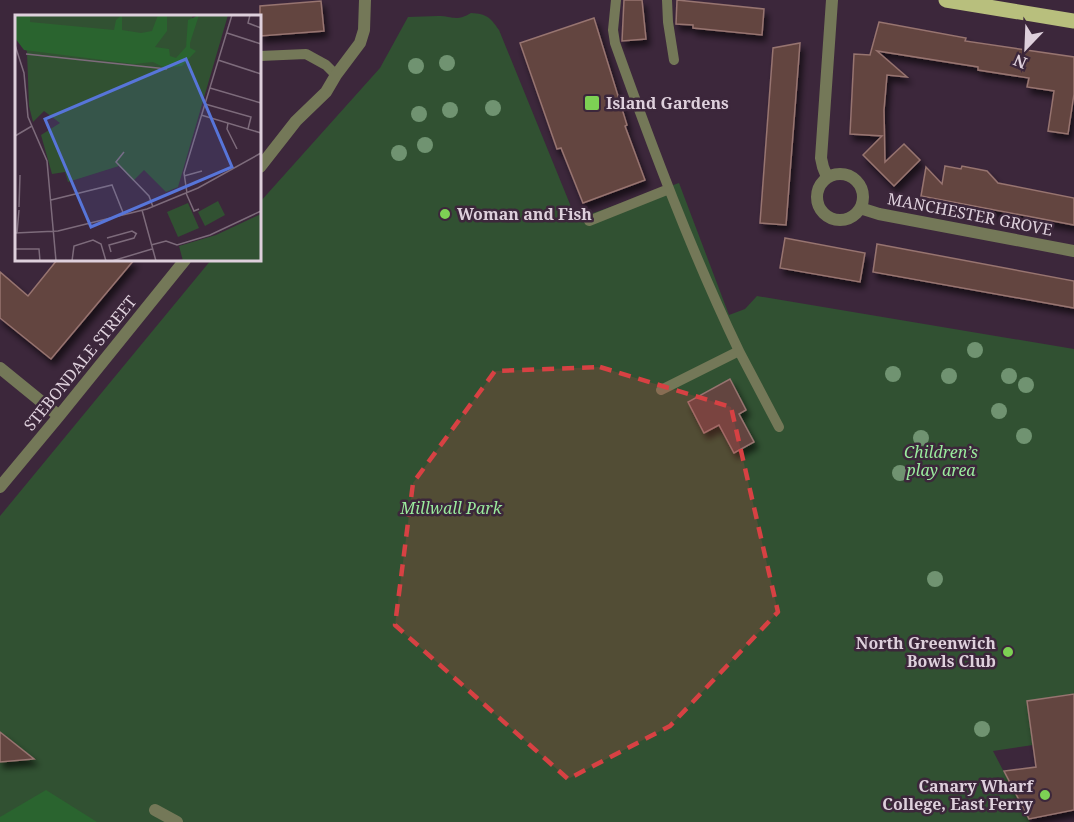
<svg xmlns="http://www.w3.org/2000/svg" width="1074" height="822" viewBox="0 0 1074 822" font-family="'Noto Serif',serif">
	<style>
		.green { fill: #315132 }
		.forest { fill: #2a642f }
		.building { fill: #644440; stroke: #977470; stroke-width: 1.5; filter: url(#shadow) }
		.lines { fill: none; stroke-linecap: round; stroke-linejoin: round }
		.lane { stroke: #747858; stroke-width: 10 }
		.street { stroke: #747858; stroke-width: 12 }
		.primary { stroke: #b8bf7d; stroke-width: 15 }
		.tree { fill: #709371 }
		.marked { fill: #d74143; fill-opacity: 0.2; stroke: #d74143; stroke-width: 4.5; stroke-dasharray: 12 8; stroke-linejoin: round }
		.poi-dot { fill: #7dd154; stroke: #3c273b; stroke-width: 2 }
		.labels { text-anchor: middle; stroke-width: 5; stroke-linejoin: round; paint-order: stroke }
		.poi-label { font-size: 16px; font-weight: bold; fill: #ded0dc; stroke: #3c273b; text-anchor: start }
		.street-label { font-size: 16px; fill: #ded0dc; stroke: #3c273b }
		.park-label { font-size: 16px; font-style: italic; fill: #9aeb9d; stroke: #3c273b }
		.inset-road { fill: none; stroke: #7d6b7b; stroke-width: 1.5 }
		.view { fill: #5775d9; fill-opacity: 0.15; stroke: #5775d9; stroke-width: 3 }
		.inset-edge { fill: none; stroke: #ded0dc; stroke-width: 3 }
	</style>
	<defs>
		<filter id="shadow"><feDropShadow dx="3.5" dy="6" stdDeviation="3" flood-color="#0009"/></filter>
	</defs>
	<rect width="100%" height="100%" fill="#3c273b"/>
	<!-- green -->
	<path class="green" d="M471,13C487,14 490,17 499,30L576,219L679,183L729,315L745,309L757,296L1074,349V739L993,751L1030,822H0V516L211,260H260V202L380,68L408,17C418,17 428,16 438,16C452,16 456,22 471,13Z"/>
	<!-- forest -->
	<path class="forest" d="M46,790L97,822H0V817Z"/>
	<!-- building -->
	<path class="building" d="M624,0H642L646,39L622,41Z
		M677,0L764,9L762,35L693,28V25L676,24Z
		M321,1L324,31L260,36V6Z
		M594,18L627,125L625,126L645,180L583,203L561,148L557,149L520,43Z
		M879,22L966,38L965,41L1074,57V94L1068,134L1048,131L1054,91L1027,87L1029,78L978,70V67L877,51L907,77L887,75L884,110L885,162L904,144L920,160L894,186L863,155L882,136L850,134L854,54L870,55Z
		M800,43L786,225L760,223L773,48Z
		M945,166L961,169L962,166L987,171L998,183L1074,198V225L921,196L926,167L942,184Z
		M785,238L865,253L860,282L780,268Z
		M877,244L1074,281V308L873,272Z
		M57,260H134L51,359L0,318V272L28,296Z
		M730,379L746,410L739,414L754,442L734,453L719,425L704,433L688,402Z
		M1074,694V810L1029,819L1004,771L1036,767L1027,701Z
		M0,732L34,759L0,762Z"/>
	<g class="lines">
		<!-- lane -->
		<path class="lane" d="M616,0L613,30L615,43C652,147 691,251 739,351L661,390
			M667,0L668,22L674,60
			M260,56L306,54L326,65L336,75
			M589,221L669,189
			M739,351L779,427"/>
		<!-- street -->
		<path class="street" d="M260,167L296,121L326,92L336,75L360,43L364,30L365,0
			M817 197a23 23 0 1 1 46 0a23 23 0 1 1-46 0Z
			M827,177L823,167L821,158L832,0
			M860,208L879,214L1074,251
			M0,368L59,416
			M0,487L59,416L185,260
			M155,810L177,822"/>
		<!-- primary -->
		<path class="primary" d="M946,0L1074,21"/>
	</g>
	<!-- trees -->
	<g class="tree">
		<circle cx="447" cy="63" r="8"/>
		<circle cx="416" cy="66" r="8"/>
		<circle cx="493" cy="108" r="8"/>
		<circle cx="450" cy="110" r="8"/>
		<circle cx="419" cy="114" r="8"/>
		<circle cx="425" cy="145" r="8"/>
		<circle cx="399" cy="153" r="8"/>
		<circle cx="975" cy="350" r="8"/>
		<circle cx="893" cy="374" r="8"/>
		<circle cx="949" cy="376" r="8"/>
		<circle cx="1009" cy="376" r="8"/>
		<circle cx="1026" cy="385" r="8"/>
		<circle cx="999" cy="411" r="8"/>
		<circle cx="1024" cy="436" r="8"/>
		<circle cx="921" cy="438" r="8"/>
		<circle cx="900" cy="473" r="8"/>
		<circle cx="935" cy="579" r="8"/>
		<circle cx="982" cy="729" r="8"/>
	</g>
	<!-- marked area -->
	<path class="marked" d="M600,367L731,407L778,612L670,726L568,779L395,625L413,483L495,371Z"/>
	<!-- markers -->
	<g class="poi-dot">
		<rect x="584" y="95" width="16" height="16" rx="3"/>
		<circle cx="445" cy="214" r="6"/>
		<circle cx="1008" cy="652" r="6"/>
		<circle cx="1045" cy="795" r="6"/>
	</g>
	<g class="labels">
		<!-- poi labels -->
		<g class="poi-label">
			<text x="606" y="109">Island Gardens</text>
			<text x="457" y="220">Woman and Fish</text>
			<text x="996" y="649" text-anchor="end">North Greenwich<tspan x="996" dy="18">Bowls Club</tspan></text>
			<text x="1033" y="792" text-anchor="end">Canary Wharf<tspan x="1033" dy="18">College, East Ferry</tspan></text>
		</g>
		<!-- street labels -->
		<g class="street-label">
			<text transform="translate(970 214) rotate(11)" y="6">MANCHESTER GROVE</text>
			<text transform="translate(80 363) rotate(-51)" y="6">STEBONDALE STREET</text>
		</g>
		<!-- park labels -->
		<g class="park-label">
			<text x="941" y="458">Children’s<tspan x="941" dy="18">play area</tspan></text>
			<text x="451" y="514">Millwall Park</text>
		</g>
	</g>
	<!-- overview -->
	<g transform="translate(15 15)">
		<rect width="246" height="246" fill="#3c273b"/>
		<path d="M0,0H178L169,42L182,0H213L163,172L151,177L129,155L118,166L104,151L53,167L50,157L37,159L26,120L45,108L29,96L18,107L14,91L12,37ZM203,186L210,200L190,211L183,197ZM173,188L184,213L163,222L152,197ZM246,199V246H168L164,231L201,220Z" fill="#315132"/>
		<path d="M0,0H15V7L99,15L101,5L107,0V15L126,18L137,16L143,0H152V16L140,32L154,34L155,41L161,43L171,32L173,5L184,0L175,28V33L181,36L167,51L150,53L138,47L119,49L9,35L0,23Z" fill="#2a642f"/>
		<path class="inset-road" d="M235,0L233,8L246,13M212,18L246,29M0,30L9,58L13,102L32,146L41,246M11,39L152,54M203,45L246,59M195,73L246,88M190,89L236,102L233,114M186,100L246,118M213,108L212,114L222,134M0,121L17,111M109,137L101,147L134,181L138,192M169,161L187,156M171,178L179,196L184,194M172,178L169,158L217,0M36,185L97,170L109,200M4,192L5,160M127,195L141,246M0,218L43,216L132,194L183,173L246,138M2,218L4,195M92,223L117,216L122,219M136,230L151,226L162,230L195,220L246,196M0,234H24L25,246M96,237L94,230L119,223L121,219M57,246L59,231L78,225L86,229L91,246M97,246L137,234"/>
		<path class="view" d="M171,44L217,152L76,212L30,104Z"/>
		<rect width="246" height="246" class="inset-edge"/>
	</g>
	<!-- north arrow -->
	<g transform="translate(1026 48) rotate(203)" stroke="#3c273b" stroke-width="4.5" paint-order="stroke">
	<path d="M0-4.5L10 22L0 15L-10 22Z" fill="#ded0dc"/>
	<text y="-9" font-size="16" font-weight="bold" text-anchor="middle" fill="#ded0dc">N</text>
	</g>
</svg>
